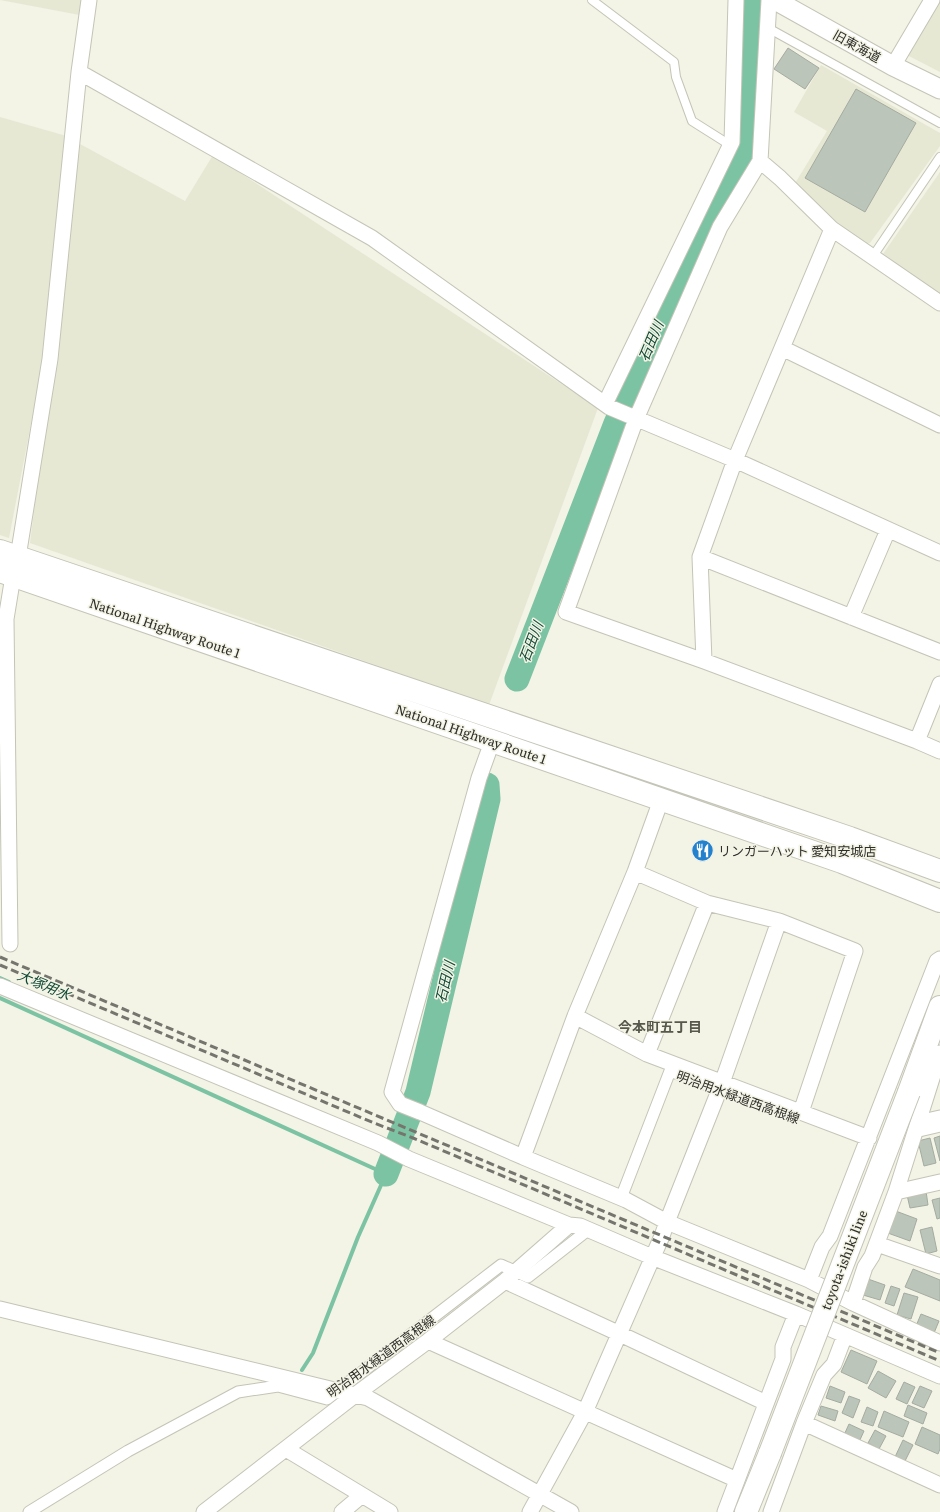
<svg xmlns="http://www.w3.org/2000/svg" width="940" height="1512" viewBox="0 0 940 1512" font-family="Literata,'Noto Sans JP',serif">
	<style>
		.built { fill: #e7e8d3 }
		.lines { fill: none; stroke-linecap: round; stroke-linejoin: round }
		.stream { stroke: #7cc3a3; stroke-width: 4 }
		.river { stroke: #7cc3a3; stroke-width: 25 }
		.building { fill: #bcc5b9; stroke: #a4aca1 }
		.service-casing { stroke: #c4c4b7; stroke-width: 10 }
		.pedestrian-casing { stroke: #c4c4b7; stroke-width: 13 }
		.minor-casing { stroke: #c4c4b7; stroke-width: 17 }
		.tertiary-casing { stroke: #c4c4b7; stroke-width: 21 }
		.primary-casing { stroke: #c4c4b7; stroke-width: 24 }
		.trunk-casing { stroke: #c4c4b7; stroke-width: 24 }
		.service { stroke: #fff; stroke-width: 8 }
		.pedestrian { stroke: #fff; stroke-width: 11 }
		.minor { stroke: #fff; stroke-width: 15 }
		.tertiary { stroke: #fff; stroke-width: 19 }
		.primary { stroke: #fff; stroke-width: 22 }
		.trunk { stroke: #fff; stroke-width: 22 }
		.rail { stroke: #75756e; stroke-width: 3; stroke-dasharray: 8 4; stroke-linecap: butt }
		.primary-bridge-casing { stroke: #c4c4b7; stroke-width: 24; stroke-linecap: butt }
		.primary-bridge { stroke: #fff; stroke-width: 22 }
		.labels { text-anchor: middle; stroke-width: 3; stroke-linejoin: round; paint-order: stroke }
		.street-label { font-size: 13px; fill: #2f2f2a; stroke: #f3f3e6 }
		.poi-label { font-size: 13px; fill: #2f2f2a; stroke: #f3f3e6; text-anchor: start }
		.water-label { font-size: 14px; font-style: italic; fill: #0f4934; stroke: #f3f3e6 }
		.neighbourhood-label { font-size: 14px; font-weight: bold; fill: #58594d; stroke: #f3f3e6 }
	</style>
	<rect width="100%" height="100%" fill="#f3f3e6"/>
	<!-- built -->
	<path class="built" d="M0,0H87L85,16Z
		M938,0H940V72L907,55Z
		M821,65L940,133V146L870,243L865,244L835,224L794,185L827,131L794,112Z
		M0,117L70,137L42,367L9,538L0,535Z
		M80,144L185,201L213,155L598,408L489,705L30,543Z
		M940,172V295L883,254Z"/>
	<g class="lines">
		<!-- stream -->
		<path class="stream" d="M0,978L9,982
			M0,998L386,1174L358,1237L313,1353L302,1370"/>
		<!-- river -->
		<path class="river" d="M517,679L615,426L663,313L735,175L745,151L754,0
			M386,1174L418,1092L488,799L487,785"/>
	</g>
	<!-- building -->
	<path class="building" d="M788,48L819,68L805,89L774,69Z
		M856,89L916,123L865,212L805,178Z
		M940,1136V1161L934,1138Z
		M930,1138L936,1163L924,1166L918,1141Z
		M926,1191L928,1205L910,1208L907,1195Z
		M940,1198V1218L937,1219L932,1200Z
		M893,1210L917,1219L910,1241L885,1232Z
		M932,1227L937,1251L926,1254L920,1230Z
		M913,1269L940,1280V1301L905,1287Z
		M868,1279L885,1285L880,1300L863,1295Z
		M891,1286L900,1289L894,1306L885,1303Z
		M904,1293L918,1297L911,1319L897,1315Z
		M921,1314L939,1321L934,1333L916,1326Z
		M851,1350L877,1361L867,1384L841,1372Z
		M878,1371L896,1381L886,1398L868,1388Z
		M904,1382L915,1387L907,1404L896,1399Z
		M830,1386L845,1392L841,1403L826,1398Z
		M920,1386L932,1391L924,1408L912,1403Z
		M849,1396L860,1400L853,1418L842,1413Z
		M908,1405L927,1413L923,1424L904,1416Z
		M821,1406L838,1411L835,1421L818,1415Z
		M867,1407L878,1412L873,1426L861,1422Z
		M884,1411L909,1422L903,1437L878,1427Z
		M849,1424L864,1431L859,1442L844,1435Z
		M922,1427L940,1435V1449L938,1454L915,1444Z
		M875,1430L886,1436L879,1449L868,1443Z
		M903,1440L913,1445L905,1461L895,1457Z"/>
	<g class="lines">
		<defs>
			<path id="service" d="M592,0L674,62L676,77L692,121L730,145
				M768,28L940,123
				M873,256L940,157"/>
			<path id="pedestrian" d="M915,1132L940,1126
				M621,1198L670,1071L726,1092
				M29,1512L128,1451L238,1392L278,1386L327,1399L501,1265L528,1277L588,1230"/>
			<path id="minor" d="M769,0L760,161L780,178L832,229L940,303
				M893,66L932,0
				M79,72L372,238L609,407L735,460L940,553
				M760,161L720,227L636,419L566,612L704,661L917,741L940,751
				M782,348L940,425
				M605,404L732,142L736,0
				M18,557L50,359L79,72L89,0
				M700,557L940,652
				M851,617L888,530
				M704,661L700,557L735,460L832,229
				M917,741L940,684
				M492,742L479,778L392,1092L400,1104L420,1112L523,1157
				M661,800L635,872L575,1016L523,1157L626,1200L667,1222L809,1280L853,1303L940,1343
				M635,872L707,903L779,921L855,951L801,1112
				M10,944L6,619L13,576
				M0,986L378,1143L409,1159L569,1225
				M575,1016L647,1054L869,1138
				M647,1054L707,903
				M918,1123L940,1118
				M896,1192L940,1182
				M877,1244L940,1266
				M809,1280L822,1247L830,1236L937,961L940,959
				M505,1281L620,1334L766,1403
				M853,1303L865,1267L872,1256L896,1192L940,1053
				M0,1309L355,1395L428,1341L505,1281L569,1225L580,1226L652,1257L796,1314L940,1376
				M428,1341L737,1480
				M804,1423L940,1485
				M286,1449L390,1512
				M204,1512L355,1395L368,1398L571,1512
				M342,1512L361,1496
				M530,1512L585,1412L662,1236L667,1222L722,1083L779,921
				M725,1512L783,1359V1347L796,1314
				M771,1512L804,1423L824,1375L834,1364L845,1335"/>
			<path id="tertiary" d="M775,0L893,66L940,89"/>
			<path id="primary" d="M909,1092L940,1007
				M746,1512L770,1453"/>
			<path id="trunk" d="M0,551L850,838L940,871
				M0,571L842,862L940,901"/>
		</defs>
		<!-- service casing -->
		<use href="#service" class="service-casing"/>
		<!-- pedestrian casing -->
		<use href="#pedestrian" class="pedestrian-casing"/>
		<!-- minor casing -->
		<use href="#minor" class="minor-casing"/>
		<!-- tertiary casing -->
		<use href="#tertiary" class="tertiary-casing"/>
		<!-- primary casing -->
		<use href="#primary" class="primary-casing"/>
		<!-- trunk casing -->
		<use href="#trunk" class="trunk-casing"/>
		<!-- service -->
		<use href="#service" class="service"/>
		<!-- pedestrian -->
		<use href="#pedestrian" class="pedestrian"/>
		<!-- minor -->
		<use href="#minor" class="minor"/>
		<!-- tertiary -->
		<use href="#tertiary" class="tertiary"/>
		<!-- primary -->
		<use href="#primary" class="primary"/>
		<!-- trunk -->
		<use href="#trunk" class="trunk"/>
		<!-- rail -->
		<path class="rail" d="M0,957L940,1353
			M0,965L374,1123L413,1138L940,1361"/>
		<defs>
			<path id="primary-bridge" d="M770,1453L909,1092"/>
		</defs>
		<!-- primary-bridge casing -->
		<use href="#primary-bridge" class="primary-bridge-casing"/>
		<!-- primary-bridge -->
		<use href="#primary-bridge" class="primary-bridge"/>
	</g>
	<!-- icons -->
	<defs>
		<symbol id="restaurant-disc" viewBox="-11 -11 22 22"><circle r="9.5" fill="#2481ce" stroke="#f3f3e6"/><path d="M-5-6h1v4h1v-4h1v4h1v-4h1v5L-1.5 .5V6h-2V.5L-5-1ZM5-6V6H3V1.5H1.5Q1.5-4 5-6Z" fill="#fff"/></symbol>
	</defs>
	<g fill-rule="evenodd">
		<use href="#restaurant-disc" x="690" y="838" width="25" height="25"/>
	</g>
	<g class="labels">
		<!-- street labels -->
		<g class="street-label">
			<text transform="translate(857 46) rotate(29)" y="5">旧東海道</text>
			<text transform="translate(165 628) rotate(19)" y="5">National Highway Route 1</text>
			<text transform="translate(471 734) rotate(19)" y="5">National Highway Route 1</text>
			<text transform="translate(738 1097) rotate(20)" y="5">明治用水緑道西高根線</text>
			<text transform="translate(844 1260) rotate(-69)" y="5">toyota-ishiki line</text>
			<text transform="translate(381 1356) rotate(-36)" y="5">明治用水緑道西高根線</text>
		</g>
		<!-- poi labels -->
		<g class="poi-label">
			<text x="718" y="856">リンガーハット 愛知安城店</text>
		</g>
		<!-- water labels -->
		<g class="water-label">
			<text transform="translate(651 341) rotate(-67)" y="5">石田川</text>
			<text transform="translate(531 642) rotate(-69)" y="5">石田川</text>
			<text transform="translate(445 982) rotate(-77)" y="5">石田川</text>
			<text transform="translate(44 985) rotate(23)" y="5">大塚用水</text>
		</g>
		<!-- neighbourhood labels -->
		<g class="neighbourhood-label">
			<text x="660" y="1032">今本町五丁目</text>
		</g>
	</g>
</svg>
